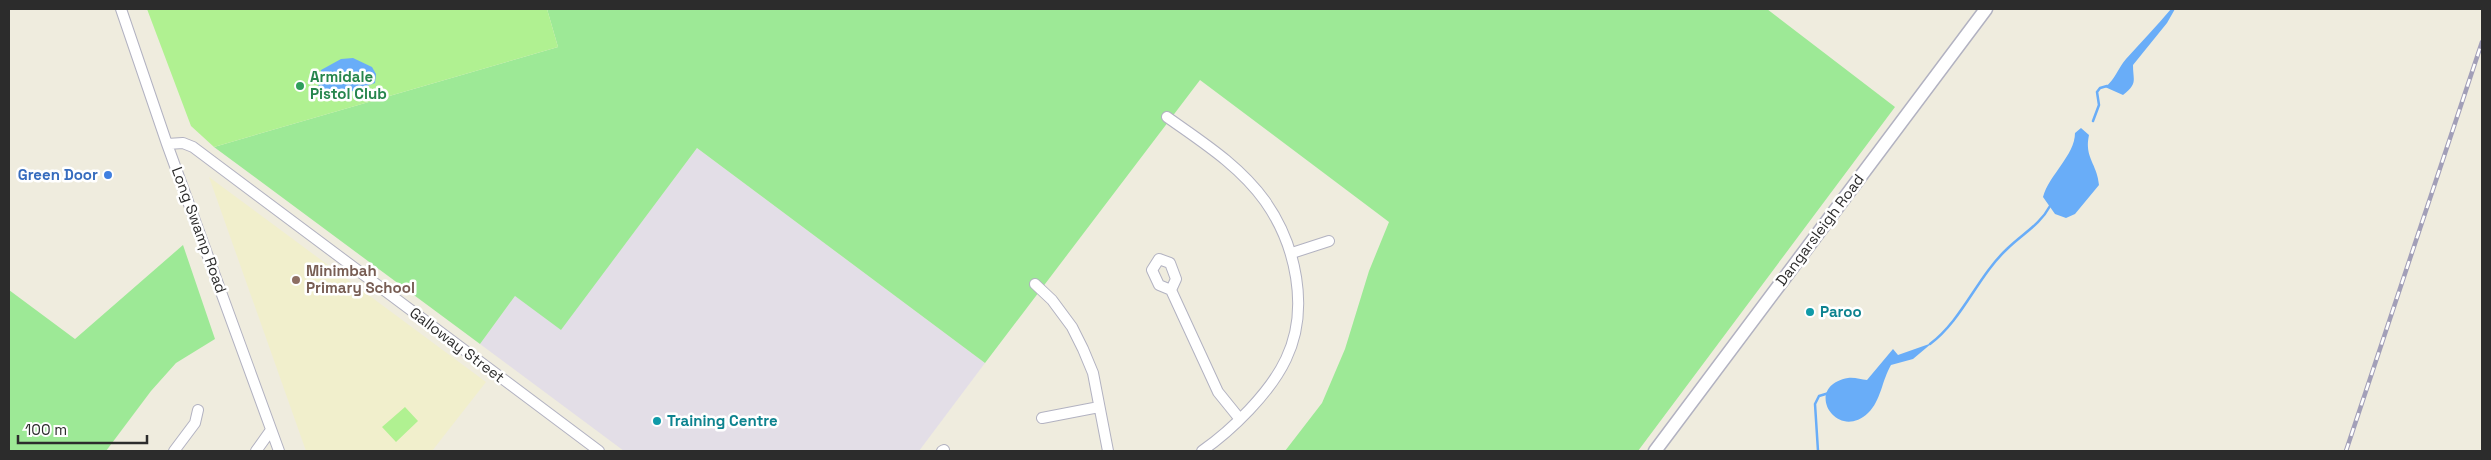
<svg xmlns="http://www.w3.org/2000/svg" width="2491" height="460" viewBox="0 0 2491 460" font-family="'Space Grotesk',sans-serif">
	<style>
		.industrial { fill: #e3dee7 }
		.education { fill: #f1efcc }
		.green { fill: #9de996 }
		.pitch { fill: #b0f191 }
		.water { fill: #69adf8 }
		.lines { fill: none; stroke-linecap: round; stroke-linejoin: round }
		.stream { stroke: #69adf8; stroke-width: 2.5 }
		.minor-casing { stroke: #b2b2c1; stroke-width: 12 }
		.tertiary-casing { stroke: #b2b2c1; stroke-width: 15 }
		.minor { stroke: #fff; stroke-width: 10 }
		.tertiary { stroke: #fff; stroke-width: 12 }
		.rail-casing { stroke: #a29fb8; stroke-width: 4.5 }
		.rail { stroke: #fff; stroke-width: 2.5; stroke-dasharray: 8; stroke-linecap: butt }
		.leisure-dot { fill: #2e9e5b; stroke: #fff; stroke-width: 2 }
		.shop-dot { fill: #3f7fe0; stroke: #fff; stroke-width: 2 }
		.education-dot { fill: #8d6e63; stroke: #fff; stroke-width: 2 }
		.culture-dot { fill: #0f9aa8; stroke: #fff; stroke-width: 2 }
		.labels { text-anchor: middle; stroke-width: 5; stroke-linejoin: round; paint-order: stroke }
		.leisure-label { font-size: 15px; font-weight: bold; fill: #27864d; stroke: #fff; text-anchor: start }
		.shop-label { font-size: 15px; font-weight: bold; fill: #366cbe; stroke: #fff; text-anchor: end }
		.street-label { font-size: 15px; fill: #2c2c2c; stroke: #fff }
		.education-label { font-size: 15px; font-weight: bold; fill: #785e54; stroke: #fff; text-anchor: start }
		.culture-label { font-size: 15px; font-weight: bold; fill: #0d838f; stroke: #fff; text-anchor: start }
	</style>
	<rect width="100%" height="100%" fill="#efecde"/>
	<!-- industrial -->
	<path class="industrial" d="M697,148L985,363L919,451H624L480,344L515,296L561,329Z"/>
	<!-- education -->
	<path class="education" d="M209,177L486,382L432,451H306Z"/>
	<!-- green -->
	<path class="green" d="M547,9H1767L1895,107L1638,451H1285L1322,403L1345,349L1369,271L1389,222L1200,80L985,363L697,148L561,330L515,296L480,344L214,147L558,47Z
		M183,245L215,339L176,363L151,391L106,451H9V290L75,339Z"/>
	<!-- pitch -->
	<path class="pitch" d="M147,9H547L558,47L214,147L191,126Z
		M405,407L418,421L396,442L382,427Z"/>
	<!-- water -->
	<path class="water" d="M2171,9H2175L2167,23L2133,65C2133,81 2138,83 2123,95L2105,87C2115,80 2118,68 2126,59C2141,42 2157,26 2171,9Z
		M353,58L372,67L376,74L375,83L336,97H325L318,89L321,70L341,59Z
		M2081,128L2089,135C2084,158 2097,163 2099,185L2075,214L2066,218L2055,214L2043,197C2049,175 2075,155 2075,133Z
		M1932,343L1913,359L1891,365C1882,380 1881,401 1868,413C1836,443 1802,386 1848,378C1855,377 1861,380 1867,380L1893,349L1898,355Z"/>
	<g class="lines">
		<!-- stream -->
		<path class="stream" d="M2093,121L2099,105L2097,92L2100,88L2107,86
			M1930,344C1963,319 1977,277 2007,249C2022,234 2040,225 2050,206
			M1818,451L1815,404L1819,396L1829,393"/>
		<defs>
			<path id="minor" d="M121,9L167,144L279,451
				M1167,117C1202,142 1239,165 1265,201C1296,245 1310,309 1286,359C1270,393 1232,430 1202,451
				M167,144L183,143L193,147L599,451
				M1292,253L1329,241
				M1035,284L1052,300L1072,327L1083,349L1093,373L1108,451
				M1171,290L1176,279L1170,263L1159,259L1152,270L1159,285L1171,290L1218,392L1239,418
				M1042,418L1099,407
				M174,451L195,423L198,410
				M256,451L271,430
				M942,451L944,450"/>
			<path id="tertiary" d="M1655,451L1986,9"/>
		</defs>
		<!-- minor casing -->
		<use href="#minor" class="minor-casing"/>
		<!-- tertiary casing -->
		<use href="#tertiary" class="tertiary-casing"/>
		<!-- minor -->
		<use href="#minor" class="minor"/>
		<!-- tertiary -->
		<use href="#tertiary" class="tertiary"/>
		<defs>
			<path id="rail" d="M2346,451L2482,42"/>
		</defs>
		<!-- rail casing -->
		<use href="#rail" class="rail-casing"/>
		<!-- rail -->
		<use href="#rail" class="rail"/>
	</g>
	<!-- markers -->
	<circle class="leisure-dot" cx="300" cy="86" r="5"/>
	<circle class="shop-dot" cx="108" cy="175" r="5"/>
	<circle class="education-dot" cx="296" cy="280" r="5"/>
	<g class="culture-dot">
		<circle cx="1810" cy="312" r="5"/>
		<circle cx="657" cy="421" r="5"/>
	</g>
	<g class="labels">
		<!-- leisure labels -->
		<g class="leisure-label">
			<text x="310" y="82">Armidale<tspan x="310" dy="17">Pistol Club</tspan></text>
		</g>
		<!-- shop labels -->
		<g class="shop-label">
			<text x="98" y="180">Green Door</text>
		</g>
		<!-- street labels -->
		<g class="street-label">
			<text transform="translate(199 230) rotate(70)" y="5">Long Swamp Road</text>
			<text transform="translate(1820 230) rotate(-53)" y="5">Dangarsleigh Road</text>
			<text transform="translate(457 345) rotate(37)" y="5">Galloway Street</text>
		</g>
		<!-- education labels -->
		<g class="education-label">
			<text x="306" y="276">Minimbah<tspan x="306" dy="17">Primary School</tspan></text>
		</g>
		<!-- culture labels -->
		<g class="culture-label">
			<text x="1820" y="317">Paroo</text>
			<text x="667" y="426">Training Centre</text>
		</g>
	</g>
	<!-- border -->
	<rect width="2491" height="460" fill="none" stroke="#2c2c2c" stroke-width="20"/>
	<!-- scale -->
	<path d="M18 435v8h129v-8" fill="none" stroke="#2c2c2c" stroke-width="2.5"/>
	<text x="25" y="435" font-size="15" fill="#2c2c2c" stroke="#ffffff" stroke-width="4" paint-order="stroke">100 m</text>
</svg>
